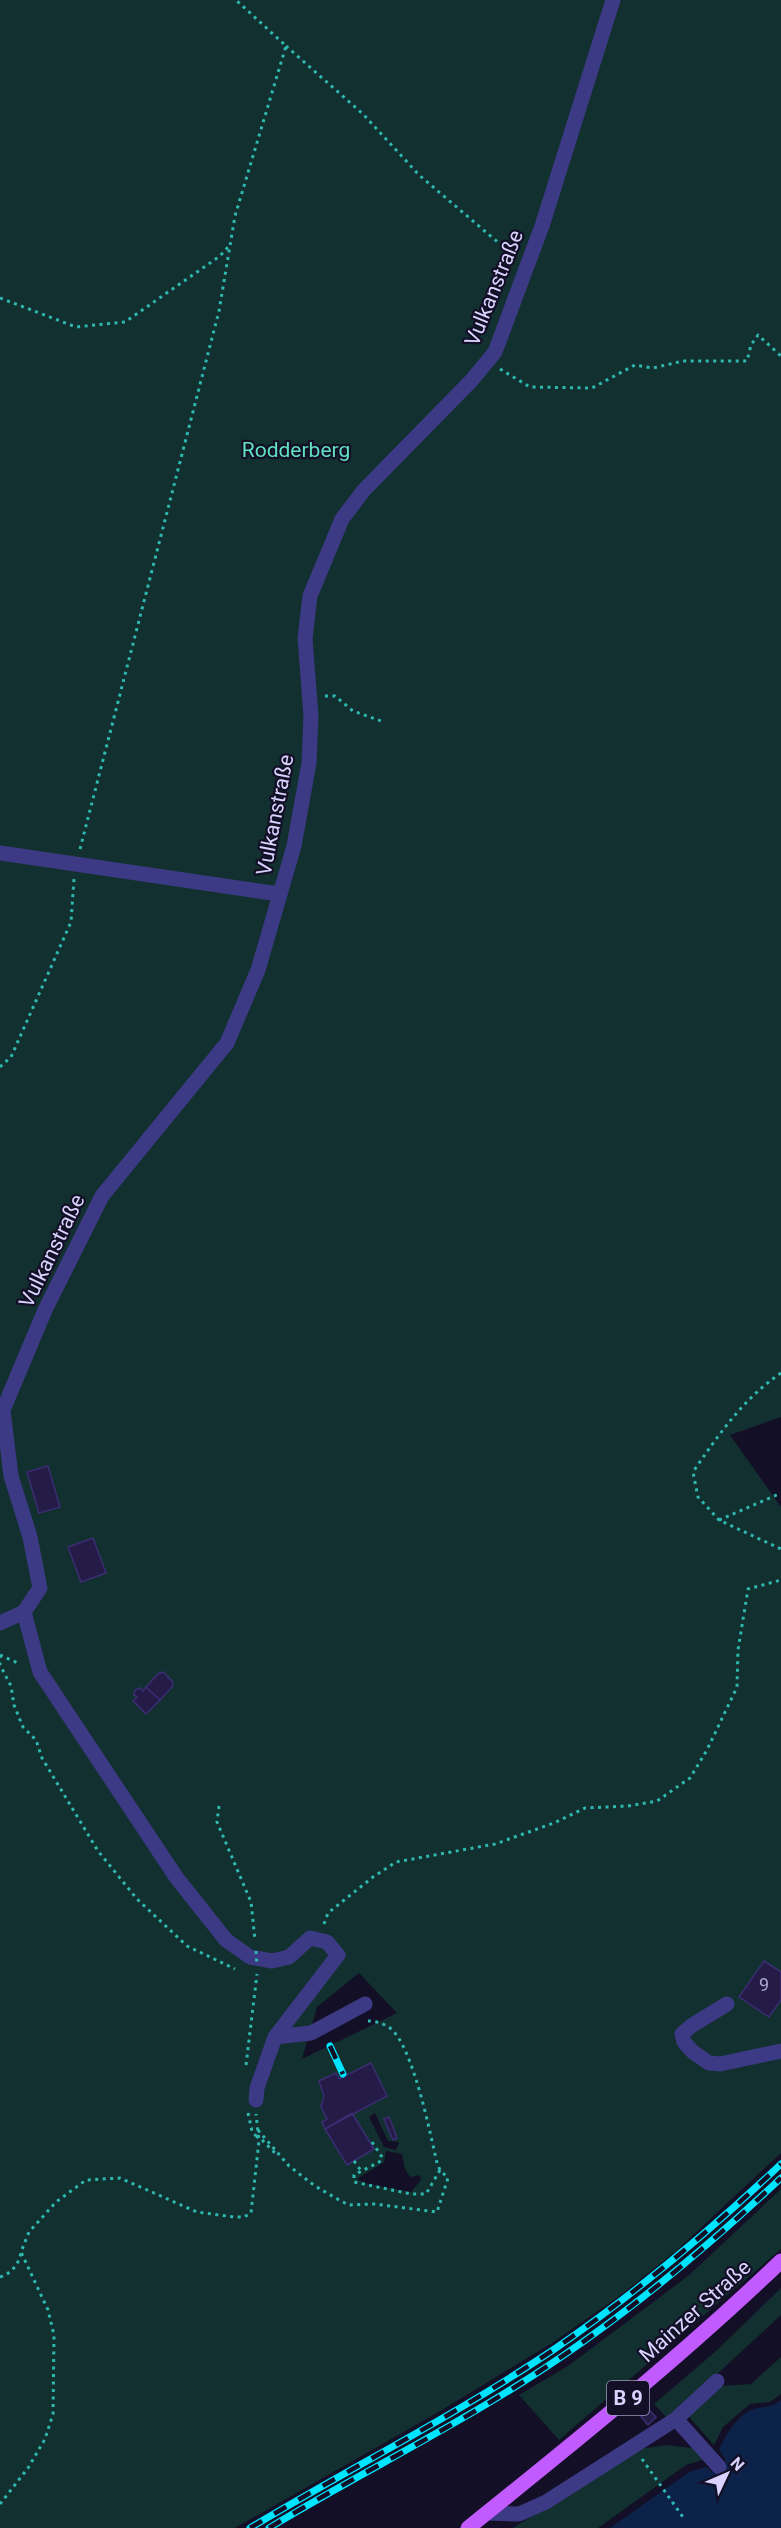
<svg xmlns="http://www.w3.org/2000/svg" width="781" height="2528" viewBox="0 0 781 2528" font-family="Roboto,sans-serif">
	<style>
		.green { fill: #12302f; fill-rule: evenodd }
		.water { fill: #0c2248 }
		.building { fill: #241b47; stroke: #3b2d73; stroke-width: 1.5 }
		.lines { fill: none; stroke-linecap: round; stroke-linejoin: round }
		.path { stroke: #2fb8b0; stroke-width: 3; stroke-dasharray: 3 4.5; stroke-linecap: butt }
		.minor { stroke: #3d3a85; stroke-width: 15 }
		.major { stroke: #c25bff; stroke-width: 15 }
		.rail-casing { stroke: #00e5ff; stroke-width: 7 }
		.rail { stroke: #130f26; stroke-width: 4.5; stroke-dasharray: 14; stroke-linecap: butt }
		.path-bridge { stroke: #2fb8b0; stroke-width: 3; stroke-dasharray: 3 4.5; stroke-linecap: butt }
		.labels { text-anchor: middle; stroke-width: 4.5; stroke-linejoin: round; paint-order: stroke }
		.number-label { font-size: 18px; fill: #aca6d1 }
		.shield { fill: #130f26; stroke: #9e99be; stroke-width: 1.5 }
		.shield-label { font-size: 20px; font-weight: bold; fill: #d9d4ff }
		.street-label { font-size: 21px; fill: #d9d4ff; stroke: #130f26 }
		.park-label { font-size: 21px; fill: #5fe0c0; stroke: #130f26 }
	</style>
	<rect width="100%" height="100%" fill="#130f26"/>
	<!-- green -->
	<path class="green" d="M0,0H781V1417L730,1435L781,1507V2153L676,2251L618,2297L552,2343L442,2410L235,2528H0ZM359,1973L397,2013L302,2059L317,2007ZM375,2113L388,2141L399,2142L396,2150L384,2147L369,2117ZM386,2151L402,2154L405,2169L410,2177L420,2175L421,2180L411,2192L368,2184L357,2179L384,2162Z
		M781,2189V2249L559,2440L519,2395L568,2366L688,2276Z
		M781,2288V2315L668,2419L654,2404L715,2352Z
		M781,2357V2394L770,2402L750,2404L723,2427L714,2445L688,2416L721,2386L751,2384Z
		M667,2445L692,2448L703,2460L686,2465L598,2528H513L639,2449Z"/>
	<!-- water -->
	<path class="water" d="M781,2400V2528H610L689,2472L706,2467L714,2473L726,2461L719,2449C726,2435 737,2415 754,2409C765,2406 771,2408 781,2400Z"/>
	<!-- building -->
	<path class="building" d="M48,1466L60,1507L39,1513L27,1472Z
		M93,1538L106,1573L81,1582L68,1547Z
		M163,1672L173,1682L172,1687L160,1700L146,1687L158,1674Z
		M146,1687L160,1700L146,1714L133,1701L137,1697L134,1695L135,1690L140,1688L143,1691Z
		M764,1961L781,1972V2000L769,2017L739,1997Z
		M371,2063L387,2096L325,2129L322,2122L327,2119L321,2107L324,2096L319,2081L336,2073L339,2079Z
		M352,2113L374,2149L347,2165L325,2129Z
		M389,2117L397,2138L393,2140L384,2119Z
		M649,2410L656,2417L648,2425L641,2417Z"/>
	<g class="lines">
		<!-- path -->
		<path class="path" d="M286,46L363,114L419,175L514,256
			M0,298L76,327L125,322L220,256L229,246
			M500,369L530,387L592,388L635,365L653,368L683,361H747L751,345L758,335L781,356
			M325,696H335L353,711L381,721
			M80,849L219,311L235,216L286,46L236,0
			M0,1067L11,1057L71,922L74,879
			M781,1373C743,1399 719,1434 693,1472L698,1497L719,1520L781,1549
			M719,1520L781,1493
			M0,1655V1665L11,1686L14,1705L23,1727L36,1740L42,1758L98,1851L137,1899L187,1946L235,1969
			M0,1655L20,1664
			M219,1806L217,1822L251,1902L255,1940
			M324,1924L328,1913L373,1877L396,1862L495,1844L554,1823L585,1808L628,1806L657,1801L690,1778L707,1750L737,1687L738,1650L748,1589L781,1580
			M246,2065L257,1974
			M248,2113L252,2131L256,2136
			M258,2130L289,2166L315,2186L341,2201L349,2205L374,2204L437,2212L448,2178L440,2170L437,2163C430,2133 413,2046 390,2028C383,2023 375,2021 368,2021
			M262,2140L276,2154
			M372,2142L382,2157L381,2161L354,2175V2182L411,2194H426L440,2170
			M354,2161L362,2172
			M0,2277C12,2273 18,2265 21,2253
			M642,2459L685,2520
			M0,2504L28,2468L45,2439L53,2414L54,2335L48,2310L21,2252L29,2232L56,2202L86,2180L120,2178L197,2212L234,2217H244L251,2213L259,2141L256,2114"/>
		<!-- minor -->
		<path class="minor" d="M0,853L279,894
			M24,1612L40,1672L176,1877L226,1940L250,1957L272,1961L289,1957L310,1938L327,1942L338,1955L275,2037L257,2088L256,2100
			M0,1623L24,1612L40,1588L30,1537L11,1476L3,1410L45,1310L102,1196L227,1043L258,970L294,846L309,763L311,716L305,638L310,596L342,519L364,490L471,381L495,352L542,226L613,0
			M727,2004L691,2026L682,2034L684,2042L693,2052L709,2063L720,2064L781,2051
			M275,2037L311,2033L365,2004
			M676,2419L719,2467
			M487,2513L519,2514L546,2502L676,2419L717,2381"/>
		<!-- major -->
		<path class="major" d="M468,2528C575,2442 682,2356 781,2261"/>
		<defs>
			<path id="rail" d="M330,2046L343,2074
				M250,2528C352,2467 458,2414 556,2348C636,2293 710,2231 781,2164
				M269,2528C348,2480 431,2439 510,2390C608,2330 697,2257 781,2178"/>
		</defs>
		<!-- rail casing -->
		<use href="#rail" class="rail-casing"/>
		<!-- rail -->
		<use href="#rail" class="rail"/>
		<!-- path-bridge -->
		<path class="path-bridge" d="M256,1951L257,1966
			M256,2136L262,2140"/>
	</g>
	<g class="labels">
		<!-- number labels -->
		<g class="number-label">
			<text x="764" y="1991">9</text>
		</g>
		<!-- shield labels -->
		<rect class="shield" x="607" y="2381" width="42" height="34" rx="4.5"/>
		<g class="shield-label">
			<text x="628" y="2405">B 9</text>
		</g>
		<!-- street labels -->
		<g class="street-label">
			<text transform="translate(494 288) rotate(-68)" y="7">Vulkanstraße</text>
			<text transform="translate(275 815) rotate(-79)" y="7">Vulkanstraße</text>
			<text transform="translate(52 1251) rotate(-64)" y="7">Vulkanstraße</text>
			<text transform="translate(695 2311) rotate(-42)" y="7">Mainzer Straße</text>
		</g>
		<!-- park labels -->
		<g class="park-label">
			<text x="296" y="457">Rodderberg</text>
		</g>
	</g>
	<!-- north arrow -->
	<g transform="translate(727 2474) rotate(46)" stroke="#130f26" stroke-width="4.5" paint-order="stroke">
	<path d="M0-4.5L10 22L0 15L-10 22Z" fill="#d9d4ff"/>
	<text y="-9" font-size="16" font-weight="bold" text-anchor="middle" fill="#d9d4ff">N</text>
	</g>
</svg>
